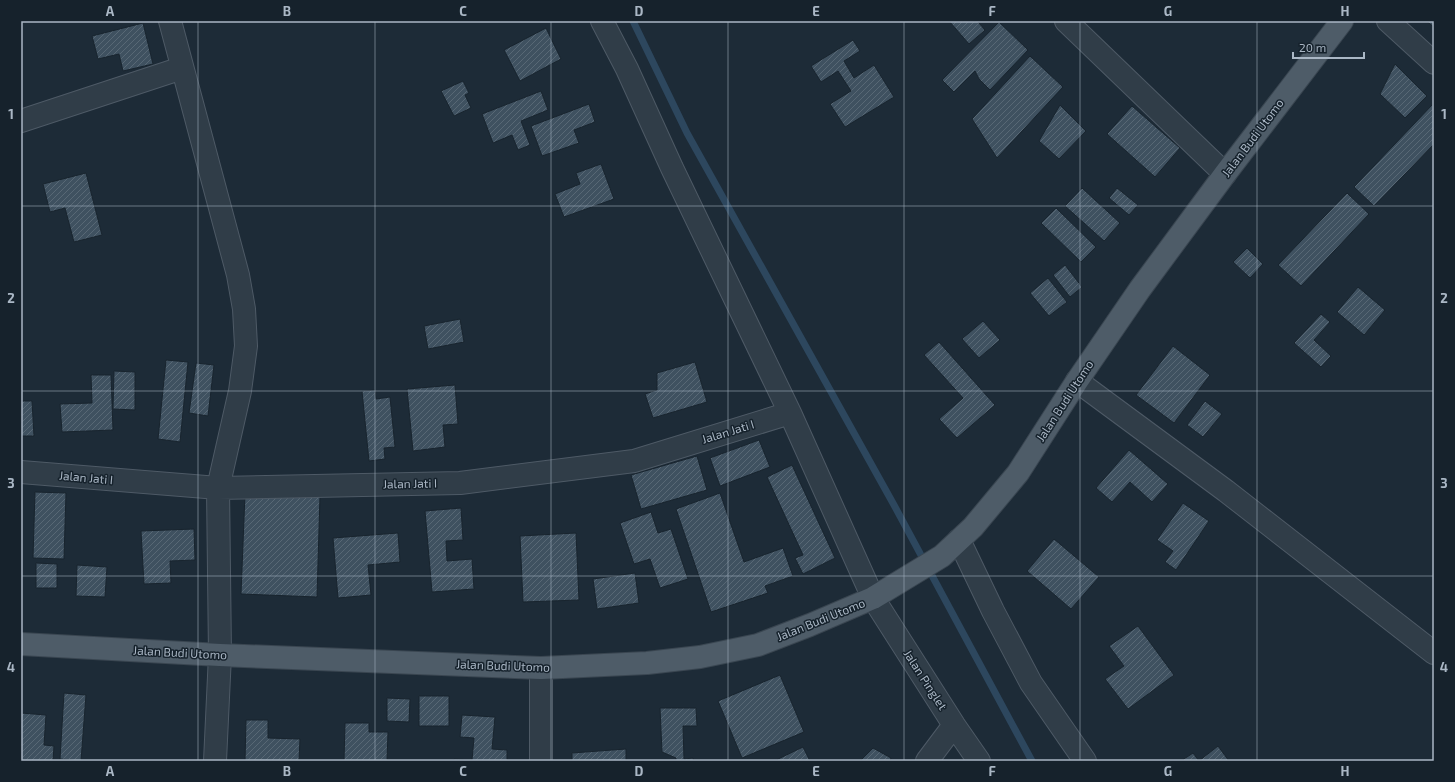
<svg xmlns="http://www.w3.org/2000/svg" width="1455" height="782" viewBox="0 0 1455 782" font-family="'Exo 2',sans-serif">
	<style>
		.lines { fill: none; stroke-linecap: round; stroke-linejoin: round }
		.stream { stroke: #2d475e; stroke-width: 7 }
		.building { fill: url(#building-hatch); stroke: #18242e }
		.minor-casing { stroke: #4e5a66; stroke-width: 24 }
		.primary-casing { stroke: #3a4651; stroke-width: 24 }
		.minor { stroke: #303d48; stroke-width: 22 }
		.primary { stroke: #4e5c68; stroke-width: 22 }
		.grid { fill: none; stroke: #aab7c5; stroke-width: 1; stroke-opacity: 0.55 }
		.labels { text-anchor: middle; stroke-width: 3; stroke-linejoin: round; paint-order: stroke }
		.street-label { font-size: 12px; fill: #aab7c5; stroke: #16222c }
		.neatline { fill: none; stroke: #aab7c5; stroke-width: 1.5 }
		.grid-label { font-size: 13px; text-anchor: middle; font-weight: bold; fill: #aab7c5 }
	</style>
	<defs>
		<pattern id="building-hatch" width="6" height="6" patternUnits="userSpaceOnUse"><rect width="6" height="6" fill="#3f5160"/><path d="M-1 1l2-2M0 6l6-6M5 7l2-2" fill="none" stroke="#586875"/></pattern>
	</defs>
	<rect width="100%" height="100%" fill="#1d2b37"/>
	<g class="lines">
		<!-- stream -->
		<path class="stream" d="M633,21L687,133L894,505L1032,761"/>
	</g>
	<!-- building -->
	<path class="building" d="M949,21H979L978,22L985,30L969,44Z
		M1426,21H1434V27Z
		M999,22L1028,50L990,90L979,79L975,71L954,92L942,80Z
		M143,23L153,64L123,71L119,54L98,59L92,36Z
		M546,28L561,59L520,81L504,50Z
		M853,40L860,51L844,61L854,78L874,65L894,97L845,127L830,104L851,91L838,71L821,82L811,66Z
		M1030,56L1063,87L997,158L972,119Z
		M1395,64L1427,96L1405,118L1380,94Z
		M463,81L469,93L465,95L471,108L454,116L441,91Z
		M541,91L548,110L521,121L530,145L518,150L512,135L493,143L482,114Z
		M589,104L595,122L574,130L579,143L542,156L531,126Z
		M1433,104L1434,144L1374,206L1354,187Z
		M1060,105L1086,131L1059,159L1039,141Z
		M1132,106L1180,148L1155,177L1107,134Z
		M601,164L614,199L564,217L555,194L580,184L576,173Z
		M86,173L102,235L74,242L65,208L50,212L43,184Z
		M1082,188L1120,223L1104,241L1065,206Z
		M1117,188L1138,205L1129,215L1109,198Z
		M1347,193L1369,214L1301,286L1278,265Z
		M1056,208L1096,247L1081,262L1041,223Z
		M1247,248L1263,264L1250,278L1233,262Z
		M1065,265L1082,287L1070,297L1053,275Z
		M1048,278L1067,302L1049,316L1030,293Z
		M1358,287L1385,310L1364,335L1337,312Z
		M1321,314L1330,322L1314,340L1331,356L1321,367L1294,343Z
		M460,319L464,342L428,349L424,326Z
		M983,321L1000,340L979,358L962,339Z
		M939,342L995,405L957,438L939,419L963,398L924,355Z
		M1173,346L1210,375L1174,423L1136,395Z
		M166,360L188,362L180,442L158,439Z
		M695,362L707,402L653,418L645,394L657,390V373Z
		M196,363L214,365L208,416L189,413Z
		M114,371L135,372V410L113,409Z
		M91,375H111L113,430L62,432L60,404L92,403Z
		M455,385L458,424L443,425L445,447L413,451L407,389Z
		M375,390L376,399L390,397L395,447L384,448L385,459L369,461L362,391Z
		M21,401H32L34,436H21Z
		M1205,401L1222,414L1203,437L1187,425Z
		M759,440L770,467L720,486L710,458Z
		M1129,450L1168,484L1152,502L1130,482L1112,502L1096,488Z
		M697,456L707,490L641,509L631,475Z
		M792,465L835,558L803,574L795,558L803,555L767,477Z
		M35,492L66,493L64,559L33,558Z
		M720,493L744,562L783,548L793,576L765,586L768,593L711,612L676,509Z
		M245,494L320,496L317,597L241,594Z
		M1183,503L1209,521L1176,570L1165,562L1173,551L1157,540Z
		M461,508L463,540L446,541L447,561L472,559L474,589L432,592L425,511Z
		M651,512L658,533L671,529L688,579L660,588L650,559L634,564L620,523Z
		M194,529L195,560L170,561L171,583L144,584L141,531Z
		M398,533L400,562L368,565L371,595L338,598L333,538Z
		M576,533L579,600L523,602L520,536Z
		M1054,539L1099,577L1071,609L1027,571Z
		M36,563L57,564V588H36Z
		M77,565L107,567L105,597L76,596Z
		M635,573L639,603L597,609L593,579Z
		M1138,626L1174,675L1128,709L1105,679L1124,666L1109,646Z
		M780,675L804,732L742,758L718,701Z
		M64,693L86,695L81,761L60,759Z
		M419,696H449V726H419Z
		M387,698L410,699L409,722L387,721Z
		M660,708H696L697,726H683L684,759L693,758V761H676V758L662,752Z
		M21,713L46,715L44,745L54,746L53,761H21Z
		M462,715L495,717L492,749L507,750V761H454V759L472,760L474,738L460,737Z
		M246,720H268V738L300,739L299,761H245Z
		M345,723H369V732H388L387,761H344Z
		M1218,746L1229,761H1181L1193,753L1199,761Z
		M803,747L810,761H774Z
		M873,748L891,758L890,761H860Z
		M626,749V761H572V753Z"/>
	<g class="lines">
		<defs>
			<path id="minor" d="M170,21L238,275L244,309L246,346L240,391L218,488L220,655L215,761
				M602,21L627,69L672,168L790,413L873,598L954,725L979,761
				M1066,21L1225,174
				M1388,21L1434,63
				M21,121L182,68
				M1077,381L1226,491L1434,653
				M21,472L218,488L460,483L634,461L790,413
				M959,540L993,611L1031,683L1085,761
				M541,761V668
				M927,761L954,725"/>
			<path id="primary" d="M21,644L220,655L541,668L647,663L700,657L758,645L810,625L873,598L942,556L973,527L1018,473L1077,381L1140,289L1225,174L1342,21"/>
		</defs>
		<!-- minor casing -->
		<use href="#minor" class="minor-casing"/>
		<!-- primary casing -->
		<use href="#primary" class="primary-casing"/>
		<!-- minor -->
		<use href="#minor" class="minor"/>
		<!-- primary -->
		<use href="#primary" class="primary"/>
	</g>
	<!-- grid -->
	<path class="grid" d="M198,21V761M375,21V761M551,21V761M728,21V761M904,21V761M1080,21V761M1257,21V761M21,206H1434M21,391H1434M21,576H1434"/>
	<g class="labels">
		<!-- street labels -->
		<g class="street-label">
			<text transform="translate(1253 138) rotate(-53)" y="4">Jalan Budi Utomo</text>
			<text transform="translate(1065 401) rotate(-57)" y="4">Jalan Budi Utomo</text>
			<text transform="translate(728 432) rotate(-17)" y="4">Jalan Jati I</text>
			<text transform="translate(86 478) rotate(5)" y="4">Jalan Jati I</text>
			<text transform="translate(410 484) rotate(-1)" y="4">Jalan Jati I</text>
			<text transform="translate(821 620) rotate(-22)" y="4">Jalan Budi Utomo</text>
			<text transform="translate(180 653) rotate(3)" y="4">Jalan Budi Utomo</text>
			<text transform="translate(503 666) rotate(2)" y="4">Jalan Budi Utomo</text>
			<text transform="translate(925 680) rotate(57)" y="4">Jalan Pinglet</text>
		</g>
	</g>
	<!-- border -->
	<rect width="1455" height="782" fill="none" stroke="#16222c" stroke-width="44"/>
	<!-- scale -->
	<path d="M1293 52v6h71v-6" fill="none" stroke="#aab7c5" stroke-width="2"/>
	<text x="1299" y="52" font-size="12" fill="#aab7c5" stroke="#16222c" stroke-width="3" paint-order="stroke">20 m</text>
	<rect x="22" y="22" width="1411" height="738" class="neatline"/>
	<g class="grid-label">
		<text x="110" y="16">A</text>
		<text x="287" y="16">B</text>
		<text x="463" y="16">C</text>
		<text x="639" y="16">D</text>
		<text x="816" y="16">E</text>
		<text x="992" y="16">F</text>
		<text x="1168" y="16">G</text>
		<text x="1345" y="16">H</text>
		<text x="11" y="119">1</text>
		<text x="1444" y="119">1</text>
		<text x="11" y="303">2</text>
		<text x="1444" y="303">2</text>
		<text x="11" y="488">3</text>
		<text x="1444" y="488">3</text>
		<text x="11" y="672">4</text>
		<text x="1444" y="672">4</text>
		<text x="110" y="776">A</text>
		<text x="287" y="776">B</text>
		<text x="463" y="776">C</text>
		<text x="639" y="776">D</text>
		<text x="816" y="776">E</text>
		<text x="992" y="776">F</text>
		<text x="1168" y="776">G</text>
		<text x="1345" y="776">H</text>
	</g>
</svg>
